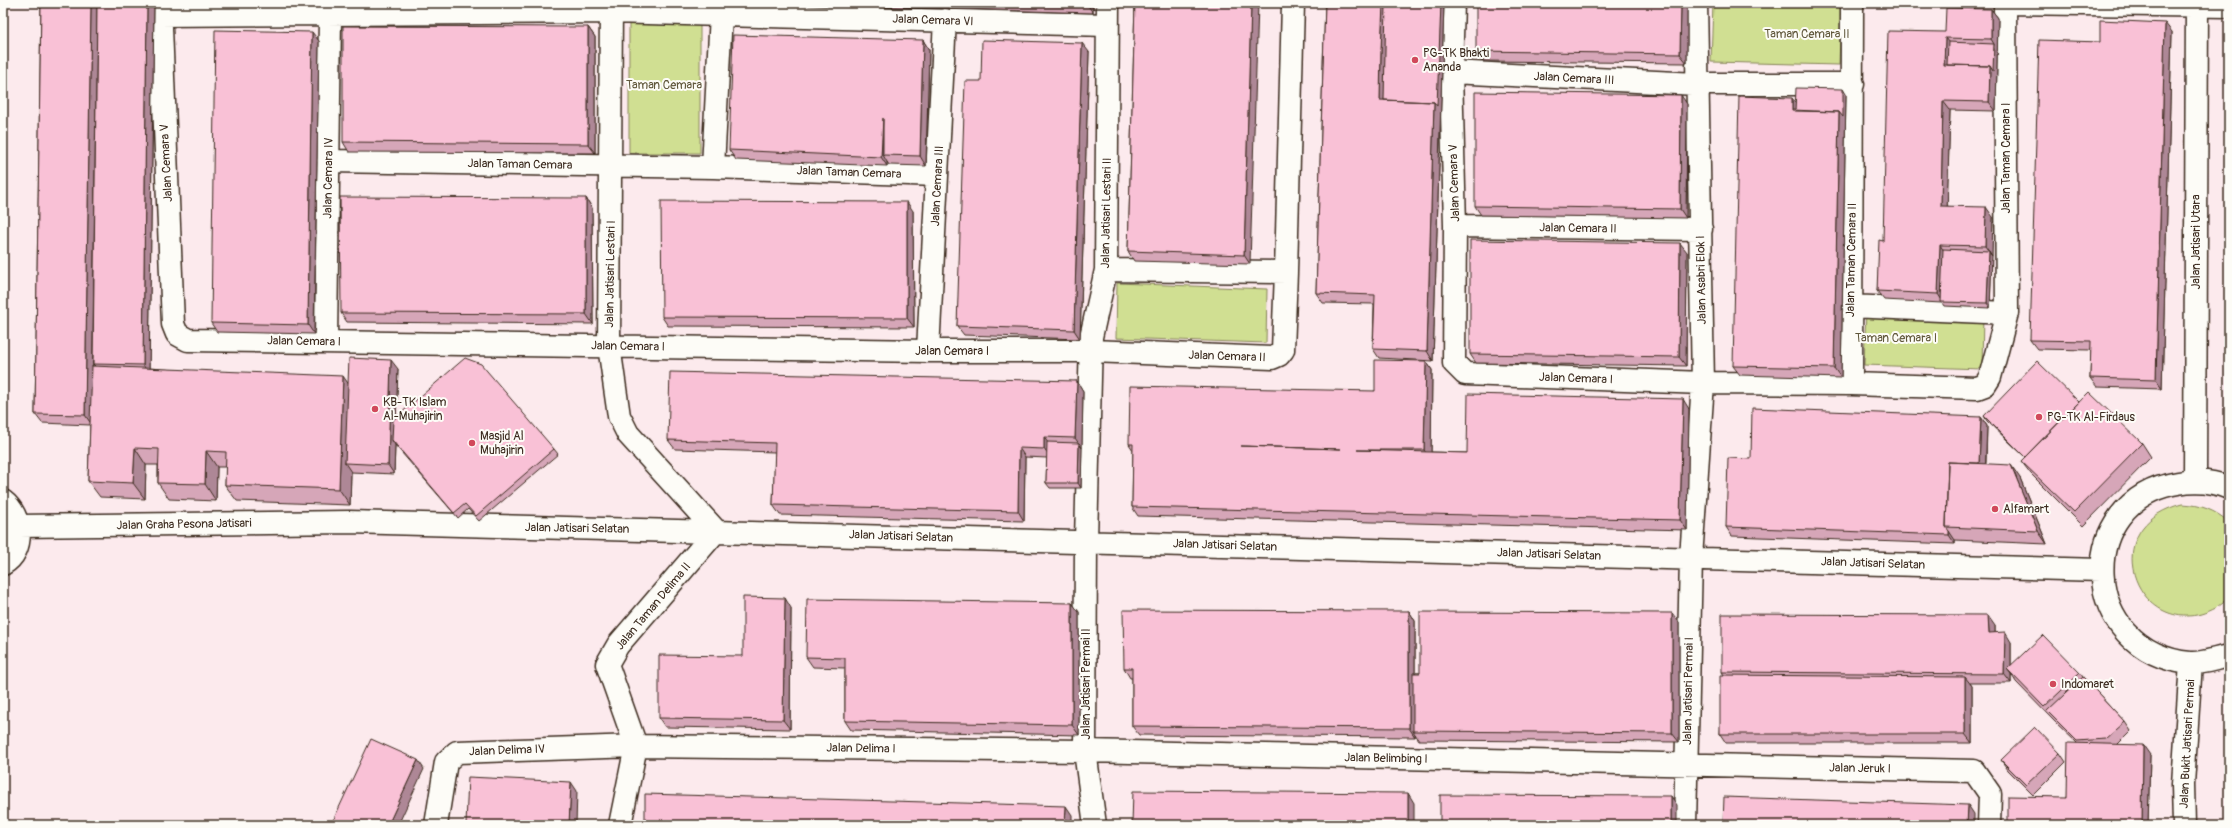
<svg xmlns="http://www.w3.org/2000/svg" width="2232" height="828" viewBox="0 0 2232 828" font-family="Pangolin,sans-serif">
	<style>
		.green { fill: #d0df92; stroke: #868458 }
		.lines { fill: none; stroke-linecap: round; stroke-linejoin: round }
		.minor-casing { stroke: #3b2a1e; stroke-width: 25 }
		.minor { stroke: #fdfcf7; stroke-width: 22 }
		.wall { fill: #d6a6b8; stroke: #3b2a1e; fill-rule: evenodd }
		.shaded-wall { fill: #ae8796; stroke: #3b2a1e }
		.building { fill: #f9c1d6; stroke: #3b2a1e; fill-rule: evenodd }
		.poi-dot { fill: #d1495b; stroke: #fdfcf7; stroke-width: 1.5 }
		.labels { text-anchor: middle; stroke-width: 4; stroke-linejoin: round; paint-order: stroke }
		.street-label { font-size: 12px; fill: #3b2a1e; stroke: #fdfcf7 }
		.park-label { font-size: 12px; fill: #60573b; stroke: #fdfcf7 }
		.poi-label { font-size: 12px; fill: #3b2a1e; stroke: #fdfcf7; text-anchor: start }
	</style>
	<rect width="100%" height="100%" fill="#fceaed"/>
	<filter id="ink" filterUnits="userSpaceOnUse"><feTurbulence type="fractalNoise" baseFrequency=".025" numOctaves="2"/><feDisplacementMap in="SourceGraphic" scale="8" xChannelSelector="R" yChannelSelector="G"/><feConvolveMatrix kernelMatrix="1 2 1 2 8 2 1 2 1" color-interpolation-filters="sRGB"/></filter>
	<g filter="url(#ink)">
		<!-- green -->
		<path class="green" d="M1713,3H1841L1839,65L1711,62Z
			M629,16H700V153H629Z
			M1117,283L1267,289L1266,343L1116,338Z
			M1866,310L1983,314L1982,369L1864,365Z
			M2182,504C2202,505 2214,510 2229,522V597C2222,606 2211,611 2201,614C2135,632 2095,526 2182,504Z"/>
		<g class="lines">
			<defs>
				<path id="minor" d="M160,3L173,324L177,334L188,340L928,351H1091L1272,358L1279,355L1283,350L1286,272L1106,270
					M611,3L609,346L619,416L628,434L716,531L618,645L607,664L636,746L620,825
					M1453,3L1451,72L1455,226L1454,363L1465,374L1703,383L1851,384L1852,3
					M2005,3L2229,6
					M159,15L610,12L1107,25
					M1451,72L1697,84H1853
					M328,161L713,167L937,175
					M713,167L721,14
					M1455,226L1701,229
					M1286,272L1293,3
					M1850,306L2007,313
					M326,341L330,16
					M928,351L945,20
					M1851,384L1977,388L1985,385L1990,377L2007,313L2005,3
					M2195,480L2197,3
					M2229,488C2213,481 2195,480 2178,483C2072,500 2079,652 2190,663C2202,664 2217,658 2229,656
					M3,501C22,515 26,551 3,564
					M19,526L349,522L2101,570
					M436,825L446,762L457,752L636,746L1085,751L1974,771L1990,794L1989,825
					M1095,825L1085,751L1086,541L1091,337L1106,270L1108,3
					M1685,825L1691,558L1703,383L1696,3
					M2184,825L2183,784L2191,663"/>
			</defs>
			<!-- minor casing -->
			<use href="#minor" class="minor-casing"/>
			<!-- minor -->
			<use href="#minor" class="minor"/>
		</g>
		<!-- wall -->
		<path class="wall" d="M41,3H154L149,368L348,383L398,369L396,417L554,449L558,454L479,521L468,509L458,518L395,445L394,474L351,472L350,505L237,501L225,485L226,467H217L216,501L169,499L158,483V465H146L145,499L100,497L88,481L90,425L42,423L35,414ZM96,92L93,364L95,366H92Z
			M762,3H1093V13Z
			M1135,3L1250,264L1134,261L1128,251Z
			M1325,3H1444L1433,361L1379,358L1373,349L1374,304L1323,303L1316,293Z
			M1687,3V63L1482,61L1476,51Z
			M1991,9L1998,18L1996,111L1950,110L1947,206L1993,217L1990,308L1944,306L1942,303L1884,300L1877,291L1883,241L1945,32Z
			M588,27L595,37V153L349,152L343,142Z
			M2172,32L2162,389L2097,387L2090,378L2091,350L2037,349L2030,340L2100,42Z
			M923,40L929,50L926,166L889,165L887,162V166L736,160L729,150Z
			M319,41L314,334L217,332L211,323Z
			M1089,52L1080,339L964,335L957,326L981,81Z
			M1846,94L1841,378L1740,375L1733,366Z
			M1687,104L1686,218L1481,215L1475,206Z
			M586,198L592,208L593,324L347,322L341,313Z
			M913,211L914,327L668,326L662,317Z
			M1687,252L1686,366L1476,363L1470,354Z
			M1426,361L1432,370L1431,452L1467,453L1689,409L1687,530L1138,516L1132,507L1133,450L1129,444L1375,391Z
			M1077,381L1083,391L1081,488H1050L1046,483L1047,458L1025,457L1024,521L780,515L773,505L775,452L675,449L668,440Z
			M2079,402L2142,443L2151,457L2083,526L2031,474L2021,461L2025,457L1987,421L1984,416Z
			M1981,417L1987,426L1986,464L2020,478L2047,544L1955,540V544L1732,536L1726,527L1751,459Z
			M1072,603L1079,612V735L851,730L845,721V668L813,667L806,657Z
			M791,608L790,729L665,727L659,718L743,656Z
			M1409,611L1415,621V673H1420L1679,622V742L1419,740L1415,734V737L1139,735L1132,726V678H1130L1124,668Z
			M1995,625V632L2011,642V666L2080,673L2083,677L2125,722L2131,731L2117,745L2150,755L2148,825H2008L2067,797L2077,743L2054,721L2016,682L2011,674V683H1970L1972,686V743H1726L1720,734L1724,675L1722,672Z
			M2060,753L2066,762L2033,795L2008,770L2001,760Z"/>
		<!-- shaded-wall -->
		<path class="shaded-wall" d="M91,3H97L92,425L85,415Z
			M147,3H154L149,374L143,365Z
			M1087,3H1093V13L1087,4Z
			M1251,3H1258L1250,264L1244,255Z
			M1383,3H1390L1384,104L1380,100L1381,50Z
			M1441,3H1444L1433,361L1427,351L1434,102Z
			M1681,3H1687V63L1680,54Z
			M1991,9L1998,18L1996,111L1989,102L1990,66L1994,44L1991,39Z
			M2165,23L2172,32L2162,389L2156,380Z
			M588,27L595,37V153L588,144Z
			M312,32L319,41L314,334L308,325Z
			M1945,38L1952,47L1951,69L1944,65Z
			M923,40L929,50L926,166L920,156Z
			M1082,43L1089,52L1080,339L1074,330Z
			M1843,89L1846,94L1841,378L1834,368L1839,112Z
			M1681,95L1687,104L1686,218L1680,209Z
			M1792,98L1799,107V115L1792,110Z
			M1943,101L1950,110L1947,215L1941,206Z
			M883,118V155L887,162V166L881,157Z
			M586,198L592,208L593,324L586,314Z
			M907,202L913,211L914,327L907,318Z
			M1986,207L1993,217L1992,256L1985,246Z
			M1680,243L1687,252L1686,366L1679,357Z
			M1940,245L1946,254L1943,302L1938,294Z
			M1989,251L1992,256L1990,308L1987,303Z
			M391,360L398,369L395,444L392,440L395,445L394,474L388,465Z
			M1426,361L1432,370L1431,459L1424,450Z
			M343,376L354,392L345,463L351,472L350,505L339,489Z
			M1077,381L1083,391L1082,448L1075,438Z
			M1683,399L1689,409L1687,530L1680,520Z
			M1981,417L1987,426L1985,477L1979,467Z
			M1044,437L1050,446V458L1044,449Z
			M1079,443L1082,448L1081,488L1078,483Z
			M135,448L146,465L145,499L133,483Z
			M1019,448L1025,457L1024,521L1018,511Z
			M206,451L217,467L216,501L205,484Z
			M2011,465L2020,478L2047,544L2038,531Z
			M1949,531L1955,540V544L1949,535Z
			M785,598L791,608L790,729L783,720Z
			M1072,603L1079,612V735L1072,725Z
			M1409,611L1415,621V731H1413L1415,734V737L1409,728Z
			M1672,613L1679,622V742L1672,733Z
			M1988,615L1995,625V642L1989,633Z
			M2005,632L2011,642V673L2007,669L2011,674V683L2004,674Z
			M1965,677L1972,686V743L1965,734Z
			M2143,745L2150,755L2148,825H2142Z
			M418,760L424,769L398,825H388Z
			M571,782L577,791L576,825H569Z
			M1408,793L1414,803V825H1408Z
			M1671,796L1677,805V825H1671Z
			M1968,805L1974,814V825H1967Z
			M1066,806L1072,815V825H1065Z"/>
		<!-- building -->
		<path class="building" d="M41,3H91L85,415L35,414Z
			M97,3H147L143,365L93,364Z
			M1056,3H1087V4Z
			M1135,3H1251L1244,255L1128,251Z
			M1325,3H1383L1381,50L1380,100L1434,102L1427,351L1373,349L1375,295L1316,293Z
			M1386,3H1441L1437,106L1434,102L1384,100Z
			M1476,3H1681L1680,54L1476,51Z
			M1946,8L1991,9V39L1945,38L1944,65L1990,66L1989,102L1943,101L1941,206L1986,207L1985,246L1940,245L1938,294L1877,291L1879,240L1883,241L1888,31L1945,32Z
			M2100,20L2165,23L2156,380L2090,378L2091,341L2030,340L2039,40L2100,42Z
			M343,26L588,27V144L343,142Z
			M215,30L312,32L308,325L211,323Z
			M733,35L923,40L920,156L883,155V118L881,157L729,150Z
			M982,40L1082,43L1074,330L957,326L965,81H981Z
			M1948,42L1994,44L1993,71L1990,66L1947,65Z
			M1796,88L1843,89V117L1839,112L1795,111Z
			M1475,92L1681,95L1680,209L1475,206Z
			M1739,96L1792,98V110L1839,112L1834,368L1733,366Z
			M340,197L586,198V314L341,313Z
			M661,201L907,202V318L662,317Z
			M1470,240L1680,243L1679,357L1470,354Z
			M1943,249L1989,251L1987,303L1941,302Z
			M349,358L391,360L388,465L345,463Z
			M465,358L481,364L554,449L476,516L465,504L454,513L392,440L393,420Z
			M1375,360L1426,361L1424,450H1357L1467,453L1468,394L1683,399L1680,520L1132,507L1133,444H1129L1130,386L1375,391ZM1241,446L1341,449H1340Z
			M2037,361L2079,402L2025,457L1984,416Z
			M92,366L343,376L339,489L225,485L226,452L206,451L205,484L158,483L159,449L135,448L133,483L88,481Z
			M670,372L1077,381L1075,438L1044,437V449L1019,448L1018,511L773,505L775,443L668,440Z
			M2089,392L2142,443L2074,512L2021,461Z
			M1752,408L1981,417L1979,463L1948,462L1946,527L1949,531V535L1726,527L1728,458L1751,459Z
			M1047,442L1079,443L1078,483H1046Z
			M1948,462L2011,465L2038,531L1946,527Z
			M743,597L785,598L783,720L659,718V655L743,656Z
			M807,599L1072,603V725L845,721V658L806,657Z
			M1123,610L1409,611V728L1132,726V668H1124Z
			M1420,612L1672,613V733L1413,731V673H1420Z
			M1722,614L1988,615L1989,633L2005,632L2004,674L1722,672Z
			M2043,635L2080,673L2044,707L2007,669Z
			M1720,675L1965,677V734H1720Z
			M2083,677L2125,722L2106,739L2077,741L2047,711Z
			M2035,727L2060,753L2026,785L2001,760Z
			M371,739L418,760L388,825H331Z
			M2068,743L2143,745L2142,825H2008V796L2067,797Z
			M468,777L571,782L569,825H466Z
			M1133,791L1408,793V825H1132Z
			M645,794L1066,806L1065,825H645Z
			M1440,795L1671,796V825H1440Z
			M1724,797L1968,805L1967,825H1723Z"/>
	</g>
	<!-- markers -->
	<g class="poi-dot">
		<circle cx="1415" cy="60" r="4"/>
		<circle cx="375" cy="409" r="4"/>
		<circle cx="2039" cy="417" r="4"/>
		<circle cx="472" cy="443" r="4"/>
		<circle cx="1995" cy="509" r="4"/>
		<circle cx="2053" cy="684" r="4"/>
	</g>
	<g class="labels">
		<!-- street labels -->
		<g class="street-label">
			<text transform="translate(933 20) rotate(2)" y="4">Jalan Cemara VI</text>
			<text transform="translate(1574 78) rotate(3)" y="4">Jalan Cemara III</text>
			<text transform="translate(2006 158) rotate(-90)" y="4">Jalan Taman Cemara I</text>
			<text transform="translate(166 163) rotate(-93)" y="4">Jalan Cemara V</text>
			<text transform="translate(520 164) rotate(1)" y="4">Jalan Taman Cemara</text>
			<text transform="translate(849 172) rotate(2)" y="4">Jalan Taman Cemara</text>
			<text transform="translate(328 178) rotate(-89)" y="4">Jalan Cemara IV</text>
			<text transform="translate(1454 183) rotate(-92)" y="4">Jalan Cemara V</text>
			<text transform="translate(937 186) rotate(-87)" y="4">Jalan Cemara III</text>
			<text transform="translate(1106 213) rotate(-89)" y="4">Jalan Jatisari Lestari II</text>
			<text transform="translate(1578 228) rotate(1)" y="4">Jalan Cemara II</text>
			<text transform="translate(2196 242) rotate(-90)" y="4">Jalan Jatisari Utara</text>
			<text transform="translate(1851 260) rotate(-89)" y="4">Jalan Taman Cemara II</text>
			<text transform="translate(610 274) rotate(-89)" y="4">Jalan Jatisari Lestari I</text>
			<text transform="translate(1701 280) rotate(-91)" y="4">Jalan Asabri Elok I</text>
			<text transform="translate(304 341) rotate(1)" y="4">Jalan Cemara I</text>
			<text transform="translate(628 346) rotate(1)" y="4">Jalan Cemara I</text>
			<text x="952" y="355">Jalan Cemara I</text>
			<text transform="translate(1227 356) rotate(2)" y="4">Jalan Cemara II</text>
			<text transform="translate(1576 378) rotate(2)" y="4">Jalan Cemara I</text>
			<text transform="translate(184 524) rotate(-1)" y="4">Jalan Graha Pesona Jatisari</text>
			<text transform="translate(577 528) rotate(1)" y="4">Jalan Jatisari Selatan</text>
			<text transform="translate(901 536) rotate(2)" y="4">Jalan Jatisari Selatan</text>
			<text transform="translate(1225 545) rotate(2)" y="4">Jalan Jatisari Selatan</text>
			<text transform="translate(1549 554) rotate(2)" y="4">Jalan Jatisari Selatan</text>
			<text transform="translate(1873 563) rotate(2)" y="4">Jalan Jatisari Selatan</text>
			<text transform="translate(653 606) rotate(-50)" y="4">Jalan Taman Delima II</text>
			<text transform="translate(1086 684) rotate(-90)" y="4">Jalan Jatisari Permai II</text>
			<text transform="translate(1688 691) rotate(-89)" y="4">Jalan Jatisari Permai I</text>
			<text transform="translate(2187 744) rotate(-87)" y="4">Jalan Bukit Jatisari Permai</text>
			<text transform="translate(861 748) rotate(1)" y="4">Jalan Delima I</text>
			<text transform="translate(507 750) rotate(-2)" y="4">Jalan Delima IV</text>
			<text transform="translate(1386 758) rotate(1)" y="4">Jalan Belimbing I</text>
			<text transform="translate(1860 768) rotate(1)" y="4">Jalan Jeruk I</text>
		</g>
		<!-- park labels -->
		<g class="park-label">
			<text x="1807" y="38">Taman Cemara II</text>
			<text x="664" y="89">Taman Cemara</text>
			<text x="1896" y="342">Taman Cemara I</text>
		</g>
		<!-- poi labels -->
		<g class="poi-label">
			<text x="1423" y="57">PG-TK Bhakti<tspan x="1423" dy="14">Ananda</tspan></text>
			<text x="383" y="406">KB-TK Islam<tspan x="383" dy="14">Al-Muhajirin</tspan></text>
			<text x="2047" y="421">PG-TK Al-Firdaus</text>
			<text x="480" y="440">Masjid Al<tspan x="480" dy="14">Muhajirin</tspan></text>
			<text x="2003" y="513">Alfamart</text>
			<text x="2061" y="688">Indomaret</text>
		</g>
	</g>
	<!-- margin -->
	<rect width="2232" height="828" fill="none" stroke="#fdfcf7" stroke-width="16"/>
	<rect x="8" y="8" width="2216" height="812" fill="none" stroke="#3b2a1e" stroke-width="1.5" filter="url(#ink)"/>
</svg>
